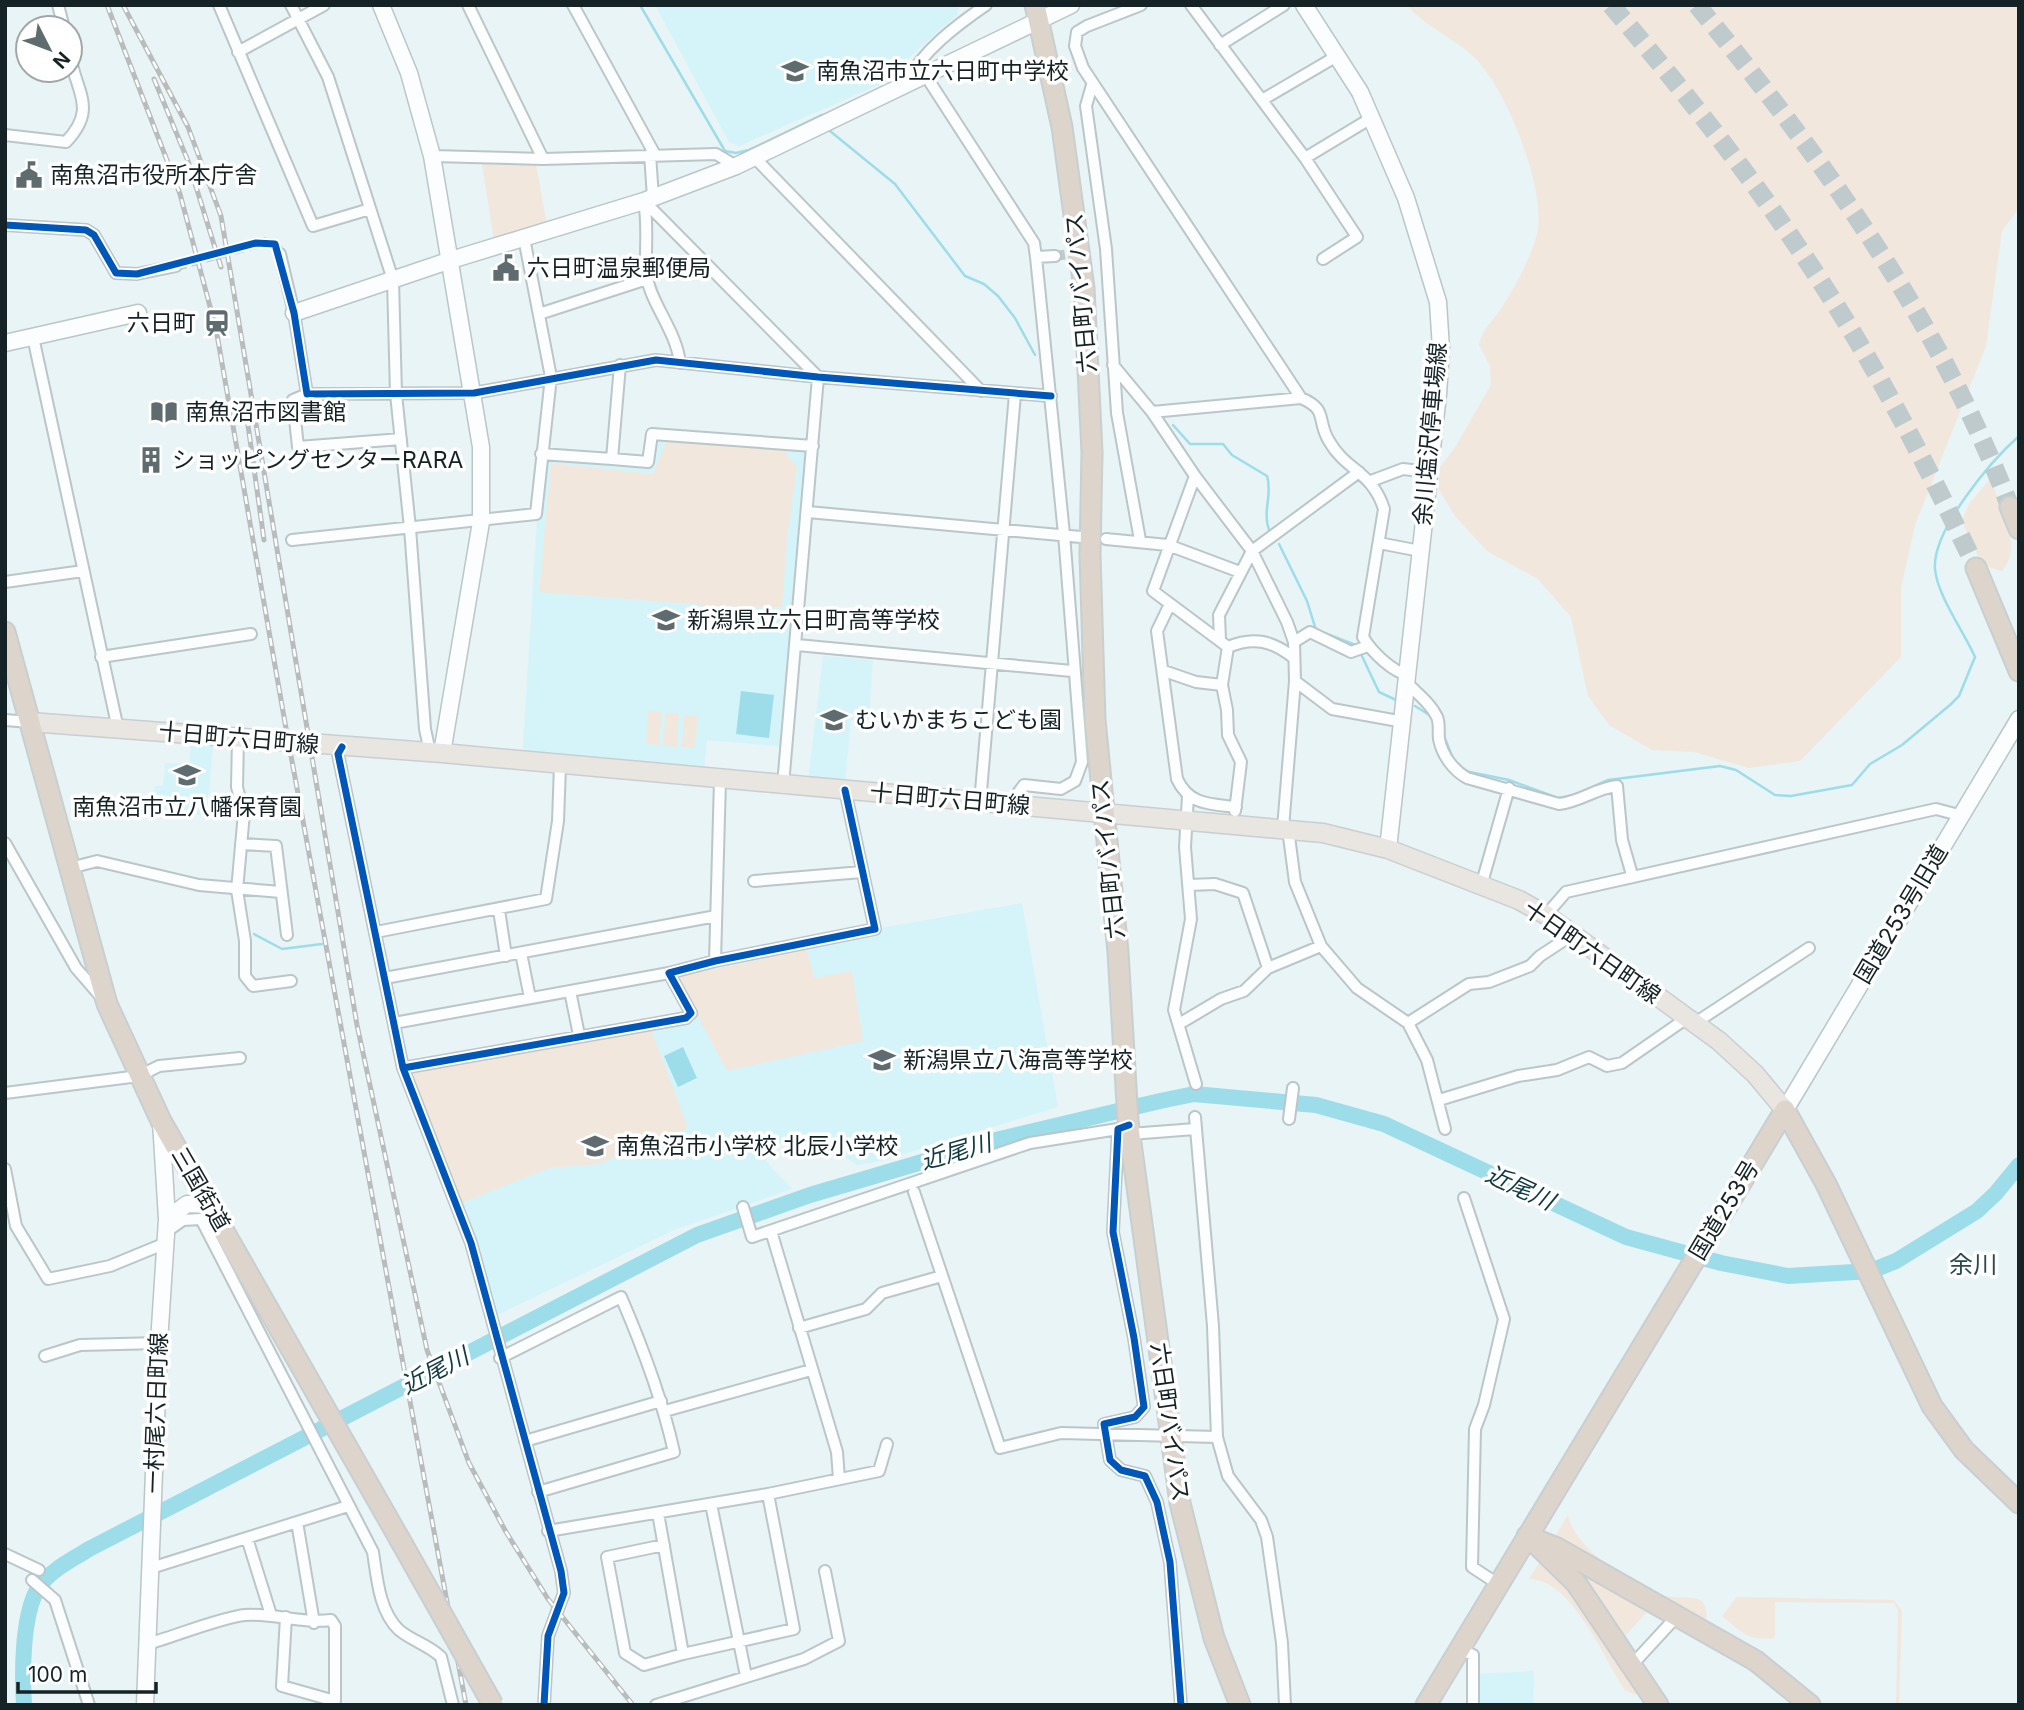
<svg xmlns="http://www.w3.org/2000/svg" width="2024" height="1710" viewBox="0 0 2024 1710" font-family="Inter,'Noto Sans JP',sans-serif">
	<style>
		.built { fill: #d5f4fa }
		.green { fill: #f1e7dd }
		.water { fill: #9ddde9 }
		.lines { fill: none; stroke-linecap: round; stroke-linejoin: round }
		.stream { stroke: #9ddde9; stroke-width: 2.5 }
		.river { stroke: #9ddde9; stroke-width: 16 }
		.street-tunnel { stroke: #becacc; stroke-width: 10; stroke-dasharray: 10 5; stroke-linecap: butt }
		.highway-tunnel { stroke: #becacc; stroke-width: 19; stroke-dasharray: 19 10; stroke-linecap: butt }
		.street-casing { stroke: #bac6c8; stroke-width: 14 }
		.secondary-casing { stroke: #bac6c8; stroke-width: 19 }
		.primary-casing { stroke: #c8cfd0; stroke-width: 21 }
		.highway-casing { stroke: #c8cfd0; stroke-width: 23 }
		.street { stroke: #fcfdfe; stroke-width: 10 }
		.secondary { stroke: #fcfdfe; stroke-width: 16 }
		.primary { stroke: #e9e5e0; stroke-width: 18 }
		.highway { stroke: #ddd5cc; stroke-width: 19 }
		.rail-casing { stroke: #b8bcbc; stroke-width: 5 }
		.rail { stroke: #fff; stroke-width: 2.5; stroke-dasharray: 8; stroke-linecap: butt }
		.highway-bridge-casing { stroke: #c8cfd0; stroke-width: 23; stroke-linecap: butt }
		.highway-bridge { stroke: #ddd5cc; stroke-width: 19 }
		.cycleway-casing { stroke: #fff; stroke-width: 11 }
		.cycleway { stroke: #0057b8; stroke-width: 7 }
		.labels { text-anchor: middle; stroke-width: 7; stroke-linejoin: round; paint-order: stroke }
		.poi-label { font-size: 23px; fill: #152326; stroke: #fff; text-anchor: start }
		.street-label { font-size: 23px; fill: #152326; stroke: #fff }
		.water-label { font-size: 24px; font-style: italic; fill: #103a41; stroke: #fff }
		.neighbourhood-label { font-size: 24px; fill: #2a4a50; stroke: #fff }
	</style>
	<rect width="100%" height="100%" fill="#e8f4f6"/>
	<!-- built -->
	<path class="built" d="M655,5H958L959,6L957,15L902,64L897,77L739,146L729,142Z
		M652,434L813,446L786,747L707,740L703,779L522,762L541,454L648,462Z
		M823,656L873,660L869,720H851L845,784L808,782Z
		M191,744L213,745L209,793L201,815L153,808L155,786H163L165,763L189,764Z
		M1022,903L1058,1107L881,1161L857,1165L827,1145L806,1137L780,1143L759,1137L748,1128L770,1166L792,1189L674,1230L491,1318L471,1243L403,1068L691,1014L669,973L875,929Z
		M1534,1671L1533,1705H1473V1674Z"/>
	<!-- green -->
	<path class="green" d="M1407,5H2019V208L2002,231L1986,346L1915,525L1901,588V657L1800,761L1749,768L1694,752L1652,750L1609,725L1588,696L1571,617L1538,579L1487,551L1455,516L1438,488L1440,467L1456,446L1491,385L1490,366L1479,345C1482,329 1492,322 1501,309C1514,289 1529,261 1536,238C1550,196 1506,87 1474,57C1454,38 1424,26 1407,5Z
		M481,158L535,159L548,231L495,247Z
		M666,442L781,447L797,467L787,539L782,607L718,606L539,592L551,463L653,474Z
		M1990,479C2000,505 2024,547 2002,571L1982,565L1962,521L1969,504Z
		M648,711L662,712L659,745L646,744Z
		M666,713L679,714L677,747L663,746Z
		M684,715L698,716L695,748L682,747Z
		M807,950L814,978L852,971L863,1041L727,1071L677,977Z
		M651,1029L688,1128L598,1164L550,1168L461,1203L411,1073Z
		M1568,1515C1575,1550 1633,1586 1665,1596C1676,1599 1688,1596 1698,1599C1706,1602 1706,1610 1707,1617L1703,1622L1554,1538Z
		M1555,1554L1661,1612L1657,1617L1648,1611L1622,1639Z
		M1539,1563C1567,1570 1621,1665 1639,1692L1635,1695L1625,1690C1604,1659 1572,1579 1529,1579Z
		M1737,1597L1894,1600L1902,1611L1899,1705H1896L1898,1611L1894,1603L1775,1602V1638C1747,1641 1743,1633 1722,1616Z"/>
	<!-- water -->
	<path class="water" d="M741,691L774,695L769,738L736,734Z
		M683,1047L697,1078L678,1087L664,1056Z"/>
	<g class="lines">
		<!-- stream -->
		<path class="stream" d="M640,5L725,151L736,153L749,150L822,115
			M830,131L895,184L965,276L984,284L998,296L1015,318L1035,355
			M1173,425L1190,444H1223L1232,455L1267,476C1273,494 1262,511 1269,530
			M1279,544L1307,601L1316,630
			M1322,632L1358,646
			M1360,652L1379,692L1396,700
			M1415,706L1431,716
			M1444,736L1453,759L1465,771L1509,780L1558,798L1575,795L1608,780L1720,766L1736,770L1775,795L1791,796L1852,785L1870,764L1902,745L1950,705L1959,696L1975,657C1964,632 1937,595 1935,569C1932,530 1991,461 2019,436
			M254,934L282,949L322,944"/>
		<!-- river -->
		<path class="river" d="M24,1705C22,1674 22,1618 37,1590C48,1571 72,1560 89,1549L697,1235L810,1195L1000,1139L1160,1101L1194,1094L1316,1105L1384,1124L1626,1237L1721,1263L1788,1276L1871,1271L1896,1261L1977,1211L1996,1193L2019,1165"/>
		<!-- street-tunnel -->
		<path class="street-tunnel" d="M1055,256L1084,252
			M176,266L262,242L275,244L280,254"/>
		<!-- highway-tunnel -->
		<path class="highway-tunnel" d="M1611,5C1704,114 1792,228 1864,352C1905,422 1941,495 1976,568
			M1697,5C1822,157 1940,322 2010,507"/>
		<defs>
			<path id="street" d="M58,5L64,28
				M219,5L313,226L370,209
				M291,5L328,77L393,280L396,394L410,528L425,729L430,752
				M468,5L543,159
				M573,5L654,153
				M1141,5L1087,26L1077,32L1075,46L1083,68L1301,398
				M1191,5L1305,158L1373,117
				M1220,45L1284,5
				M238,52L324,5
				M924,73L1034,243L1036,257L1064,534L1082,762L1075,781L1061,789L1024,785L1018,793L1015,805
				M907,82C922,51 957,25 986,5
				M1092,85L1086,106L1106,249L1117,413L1140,540
				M1262,100L1337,56
				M5,135L66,142C98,108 76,93 70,55
				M650,154L653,198
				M432,156L543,159L716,154L736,166
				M755,158L981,391
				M1305,158L1357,237L1323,259
				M644,201L818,377L783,785
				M644,201C649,229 644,252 647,277C651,304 676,330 680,363
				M5,225L86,230L94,235L116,273L137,274L176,266
				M280,254L294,313L307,394L474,393L656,360L818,377L1051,396
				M1036,257L1055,256
				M539,314L647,279
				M33,337L118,729
				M1113,365L1152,412L1195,476L1252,551L1287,622L1294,642L1295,681L1283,828
				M307,394L293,400L298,447L401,439
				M1152,412L1301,398C1329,410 1316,420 1329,441C1346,471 1372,471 1384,509L1363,637C1371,651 1393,673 1409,675
				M541,454L612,459L620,365
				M612,459L648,462L652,434L813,446
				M1371,481L1403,469L1429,472
				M808,512L1081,537
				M1106,539L1168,545L1240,572
				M292,540L536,514L551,377L524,238
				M1379,543L1420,551
				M5,582L83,571
				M1170,604L1157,631L1177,779C1189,805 1210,804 1236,807
				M1220,640L1219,615L1252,551L1359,472
				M1294,642L1310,632L1351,652L1368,646
				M797,645L1072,671
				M1228,647C1254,636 1273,641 1294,658
				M101,657L251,634
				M1164,671L1196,682L1222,685L1228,647L1153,591L1195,476
				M1295,681L1332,709L1404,722
				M1408,684C1418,694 1431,704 1437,717C1440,724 1438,731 1439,739C1442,755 1453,770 1467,778L1559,804C1580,802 1596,788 1617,786L1622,840L1632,875
				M1222,685L1227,710L1228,735L1241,762L1235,811
				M5,720L30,722
				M238,738L237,787L244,813L237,890L245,941V976L253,986L291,981
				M342,747L338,754L403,1068L471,1243L561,1571L564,1593L548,1636L544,1705
				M1188,796L1185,847L1191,919L1174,1010L1196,1084
				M980,803L1015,394
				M1288,829L1295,882L1321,946L1357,988L1408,1023L1427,1060L1445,1129
				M5,843L76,968L102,998
				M241,844L276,846L287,935
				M70,868L97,861L199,885L281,892
				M754,881L862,872
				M1189,885L1215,884L1243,893L1268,968
				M1481,886L1509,788
				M499,910L506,956
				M1546,915L1566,892L1936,809L1959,815
				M376,932L546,899L558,821L560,766
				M521,953L530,998
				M715,961L720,780
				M385,978L716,916
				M570,991L579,1035
				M394,1023L669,973
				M1408,1023L1469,984L1489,982L1530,966L1540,956L1572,935
				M1695,1023L1809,948
				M1179,1024L1221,999L1244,991L1268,968L1321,946
				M403,1068L686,1018L691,1013L669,973L715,961L875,929L845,790
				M5,1093L139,1076L159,1066L240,1058
				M1439,1100L1518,1076L1557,1070L1589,1057L1607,1066L1622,1063L1687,1018
				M1195,1117L1213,1326L1217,1437L1228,1476L1261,1520L1267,1537L1282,1643L1285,1705
				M1289,1119L1293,1088
				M1129,1125L1118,1129L1113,1232L1134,1338L1144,1407L1135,1417L1104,1424L1110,1460L1121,1470L1145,1476L1157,1502L1170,1562L1181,1705
				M1130,1134L1195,1129
				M5,1169L16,1226L48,1279L110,1266L166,1243
				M914,1192L1000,1448L1061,1433L1217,1437
				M1464,1198L1504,1319L1484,1405L1475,1429L1472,1567L1498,1584
				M743,1207L752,1237L1030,1143L1118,1129
				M771,1231L837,1452L839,1479
				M166,1232L183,1220L201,1219L373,1552C377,1578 379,1611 399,1630C412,1641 429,1645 441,1657L453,1705
				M799,1328L866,1309L882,1293L942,1276
				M45,1356L80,1345L159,1343
				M500,1358L621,1297C643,1348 662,1398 674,1452L538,1492
				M665,1411L811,1370
				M525,1441L661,1401
				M768,1494L879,1471L887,1444
				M711,1504L746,1676
				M297,1522L314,1623
				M548,1531L768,1494L794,1629L683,1654L658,1513
				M247,1538L271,1615
				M664,1545L607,1557L625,1653L644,1665L683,1654
				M5,1554L39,1570
				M151,1568L348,1506
				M32,1580L55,1600L89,1705
				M147,1644C173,1637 222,1617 245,1615C275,1613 302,1624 331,1620L335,1626V1701L282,1686L286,1617
				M1460,1649L1473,1655V1705
				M1630,1667L1678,1615
				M656,1705L804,1659L839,1641L825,1571"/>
			<path id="secondary" d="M381,5L409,73L432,156L481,447V522L442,753
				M1304,5L1360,92L1406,198L1438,302L1441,349L1438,394L1388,849
				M294,313L451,260L644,201L736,166L1071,5
				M5,343L138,313
				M1785,1110L2019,719
				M167,1219L187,1204L211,1205
				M145,1705L159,1343L167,1219L161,1121"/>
			<path id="primary" d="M30,722L442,753L1323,833L1388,849L1519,900L1546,915L1719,1041L1755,1074L1785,1110"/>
			<path id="highway" d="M1035,5L1062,127L1084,288L1092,452L1090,554L1095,720L1118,952L1128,1121L1180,1503L1214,1638L1240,1705
				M2010,507L2019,529
				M1976,568L2019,671
				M5,632L107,1004L161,1121L399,1538
				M1527,1536L1557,1548L1756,1661L1810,1705
				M1538,1546L1576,1583L1658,1705
				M1426,1705L1785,1110L1826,1184L1932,1406L1964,1450L2019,1503"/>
		</defs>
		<!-- street casing -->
		<use href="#street" class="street-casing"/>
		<!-- secondary casing -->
		<use href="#secondary" class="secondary-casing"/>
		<!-- primary casing -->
		<use href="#primary" class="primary-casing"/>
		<!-- highway casing -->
		<use href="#highway" class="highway-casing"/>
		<!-- street -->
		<use href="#street" class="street"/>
		<!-- secondary -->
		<use href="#secondary" class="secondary"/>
		<!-- primary -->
		<use href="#primary" class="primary"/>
		<!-- highway -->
		<use href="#highway" class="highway"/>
		<defs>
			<path id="rail" d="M107,5L180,194L216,329L287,734L466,1705
				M123,5L188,127L221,216L357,1025L427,1350L469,1463L506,1532L548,1599L633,1705
				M154,79L188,161L221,267
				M247,418L264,540"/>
		</defs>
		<!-- rail casing -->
		<use href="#rail" class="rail-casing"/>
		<!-- rail -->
		<use href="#rail" class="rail"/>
		<defs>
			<path id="highway-bridge" d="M399,1538L493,1705"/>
		</defs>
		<!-- highway-bridge casing -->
		<use href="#highway-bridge" class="highway-bridge-casing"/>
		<!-- highway-bridge -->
		<use href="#highway-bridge" class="highway-bridge"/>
		<defs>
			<path id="cycleway" d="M5,225L86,230L94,235L116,273L137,274L256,243L275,244L294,313L307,394L474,393L656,360L818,377L1051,396
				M342,747L338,754L403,1068L471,1243L561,1571L564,1593L548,1636L544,1705
				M403,1068L686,1018L691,1013L669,973L715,961L875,929L845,790
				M1129,1125L1118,1129L1113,1232L1134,1338L1144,1407L1135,1417L1104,1424L1110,1460L1121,1470L1145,1476L1157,1502L1170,1562L1181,1705"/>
		</defs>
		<!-- cycleway casing -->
		<use href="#cycleway" class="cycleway-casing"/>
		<!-- cycleway -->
		<use href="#cycleway" class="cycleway"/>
	</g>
	<!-- icons -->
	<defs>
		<symbol id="school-bare" viewBox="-9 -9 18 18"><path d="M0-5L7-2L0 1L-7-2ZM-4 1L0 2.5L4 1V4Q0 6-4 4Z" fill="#5f6c6f" stroke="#fff" stroke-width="2.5" paint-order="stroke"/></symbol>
		<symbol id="civic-bare" viewBox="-9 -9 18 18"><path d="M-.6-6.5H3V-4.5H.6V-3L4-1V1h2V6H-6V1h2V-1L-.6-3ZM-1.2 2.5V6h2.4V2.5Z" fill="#5f6c6f" stroke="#fff" stroke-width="2.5" paint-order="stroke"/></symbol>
		<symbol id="station-bare" viewBox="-9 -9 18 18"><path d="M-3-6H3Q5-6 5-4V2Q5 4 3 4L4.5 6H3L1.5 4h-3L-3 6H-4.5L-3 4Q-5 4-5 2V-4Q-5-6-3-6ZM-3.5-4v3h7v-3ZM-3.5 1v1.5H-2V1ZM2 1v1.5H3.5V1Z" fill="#5f6c6f" stroke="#fff" stroke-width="2.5" paint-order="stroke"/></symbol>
		<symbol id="library-bare" viewBox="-9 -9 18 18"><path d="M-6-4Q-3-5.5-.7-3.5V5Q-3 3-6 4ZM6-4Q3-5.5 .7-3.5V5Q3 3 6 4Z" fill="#5f6c6f" stroke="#fff" stroke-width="2.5" paint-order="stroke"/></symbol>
		<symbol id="building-bare" viewBox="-9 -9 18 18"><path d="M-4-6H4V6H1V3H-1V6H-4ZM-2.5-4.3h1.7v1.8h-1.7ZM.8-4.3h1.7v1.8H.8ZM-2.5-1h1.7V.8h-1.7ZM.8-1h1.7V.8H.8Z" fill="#5f6c6f" stroke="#fff" stroke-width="2.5" paint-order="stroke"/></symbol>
	</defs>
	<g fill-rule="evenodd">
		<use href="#school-bare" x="776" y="52" width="38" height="38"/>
		<use href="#civic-bare" x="10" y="156" width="38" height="38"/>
		<use href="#civic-bare" x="487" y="249" width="38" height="38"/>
		<use href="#station-bare" x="198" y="304" width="38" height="38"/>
		<use href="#library-bare" x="145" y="393" width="38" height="38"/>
		<use href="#building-bare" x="132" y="441" width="38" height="38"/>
		<use href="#school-bare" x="647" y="601" width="38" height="38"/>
		<use href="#school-bare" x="815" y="701" width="38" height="38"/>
		<use href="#school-bare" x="168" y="756" width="38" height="38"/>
		<use href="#school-bare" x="863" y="1041" width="38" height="38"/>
		<use href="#school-bare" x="576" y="1127" width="38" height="38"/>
	</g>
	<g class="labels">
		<!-- poi labels -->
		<g class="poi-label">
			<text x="816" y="79">南魚沼市立六日町中学校</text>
			<text x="50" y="183">南魚沼市役所本庁舎</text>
			<text x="527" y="276">六日町温泉郵便局</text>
			<text x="196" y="331" text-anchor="end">六日町</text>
			<text x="185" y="420">南魚沼市図書館</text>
			<text x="172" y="468">ショッピングセンターRARA</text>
			<text x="687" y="628">新潟県立六日町高等学校</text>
			<text x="855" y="728">むいかまちこども園</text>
			<text x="187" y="815" text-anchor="middle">南魚沼市立八幡保育園</text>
			<text x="903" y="1068">新潟県立八海高等学校</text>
			<text x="616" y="1154">南魚沼市小学校 北辰小学校</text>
		</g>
		<!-- street labels -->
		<g class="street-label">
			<text transform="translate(1081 293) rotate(-95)" y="8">六日町バイパス</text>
			<text transform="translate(1430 434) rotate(-85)" y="8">余川塩沢停車場線</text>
			<text transform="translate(239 738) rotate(5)" y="8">十日町六日町線</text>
			<text transform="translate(950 799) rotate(5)" y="8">十日町六日町線</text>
			<text transform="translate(1108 859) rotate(-96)" y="8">六日町バイパス</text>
			<text transform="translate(1901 914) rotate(-59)" y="8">国道253号旧道</text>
			<text transform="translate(1592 952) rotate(35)" y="8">十日町六日町線</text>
			<text transform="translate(201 1189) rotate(60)" y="8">三国街道</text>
			<text transform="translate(1724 1210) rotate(-59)" y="8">国道253号</text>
			<text transform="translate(156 1413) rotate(-88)" y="8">一村尾六日町線</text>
			<text transform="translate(1170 1422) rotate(82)" y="8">六日町バイパス</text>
		</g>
		<!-- water labels -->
		<g class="water-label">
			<text transform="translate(956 1152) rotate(-16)" y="8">近尾川</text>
			<text transform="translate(1520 1188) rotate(25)" y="8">近尾川</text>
			<text transform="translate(435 1371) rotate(-27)" y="8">近尾川</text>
		</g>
		<!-- neighbourhood labels -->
		<g class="neighbourhood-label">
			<text x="1973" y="1273">余川</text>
		</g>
	</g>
	<!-- border -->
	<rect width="2024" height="1710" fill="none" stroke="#152326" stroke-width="14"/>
	<!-- north arrow -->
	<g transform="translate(49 49) rotate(132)"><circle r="33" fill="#ffffff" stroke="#a1a7a8" stroke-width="2"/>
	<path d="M0-5L12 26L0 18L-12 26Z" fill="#5f6c6f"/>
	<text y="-10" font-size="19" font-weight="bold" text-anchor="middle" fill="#152326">N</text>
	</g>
	<!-- scale -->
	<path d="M18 1682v10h138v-10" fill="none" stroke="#152326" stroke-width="3.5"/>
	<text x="28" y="1682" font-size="21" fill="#152326" stroke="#ffffff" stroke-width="5" paint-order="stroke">100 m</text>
</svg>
